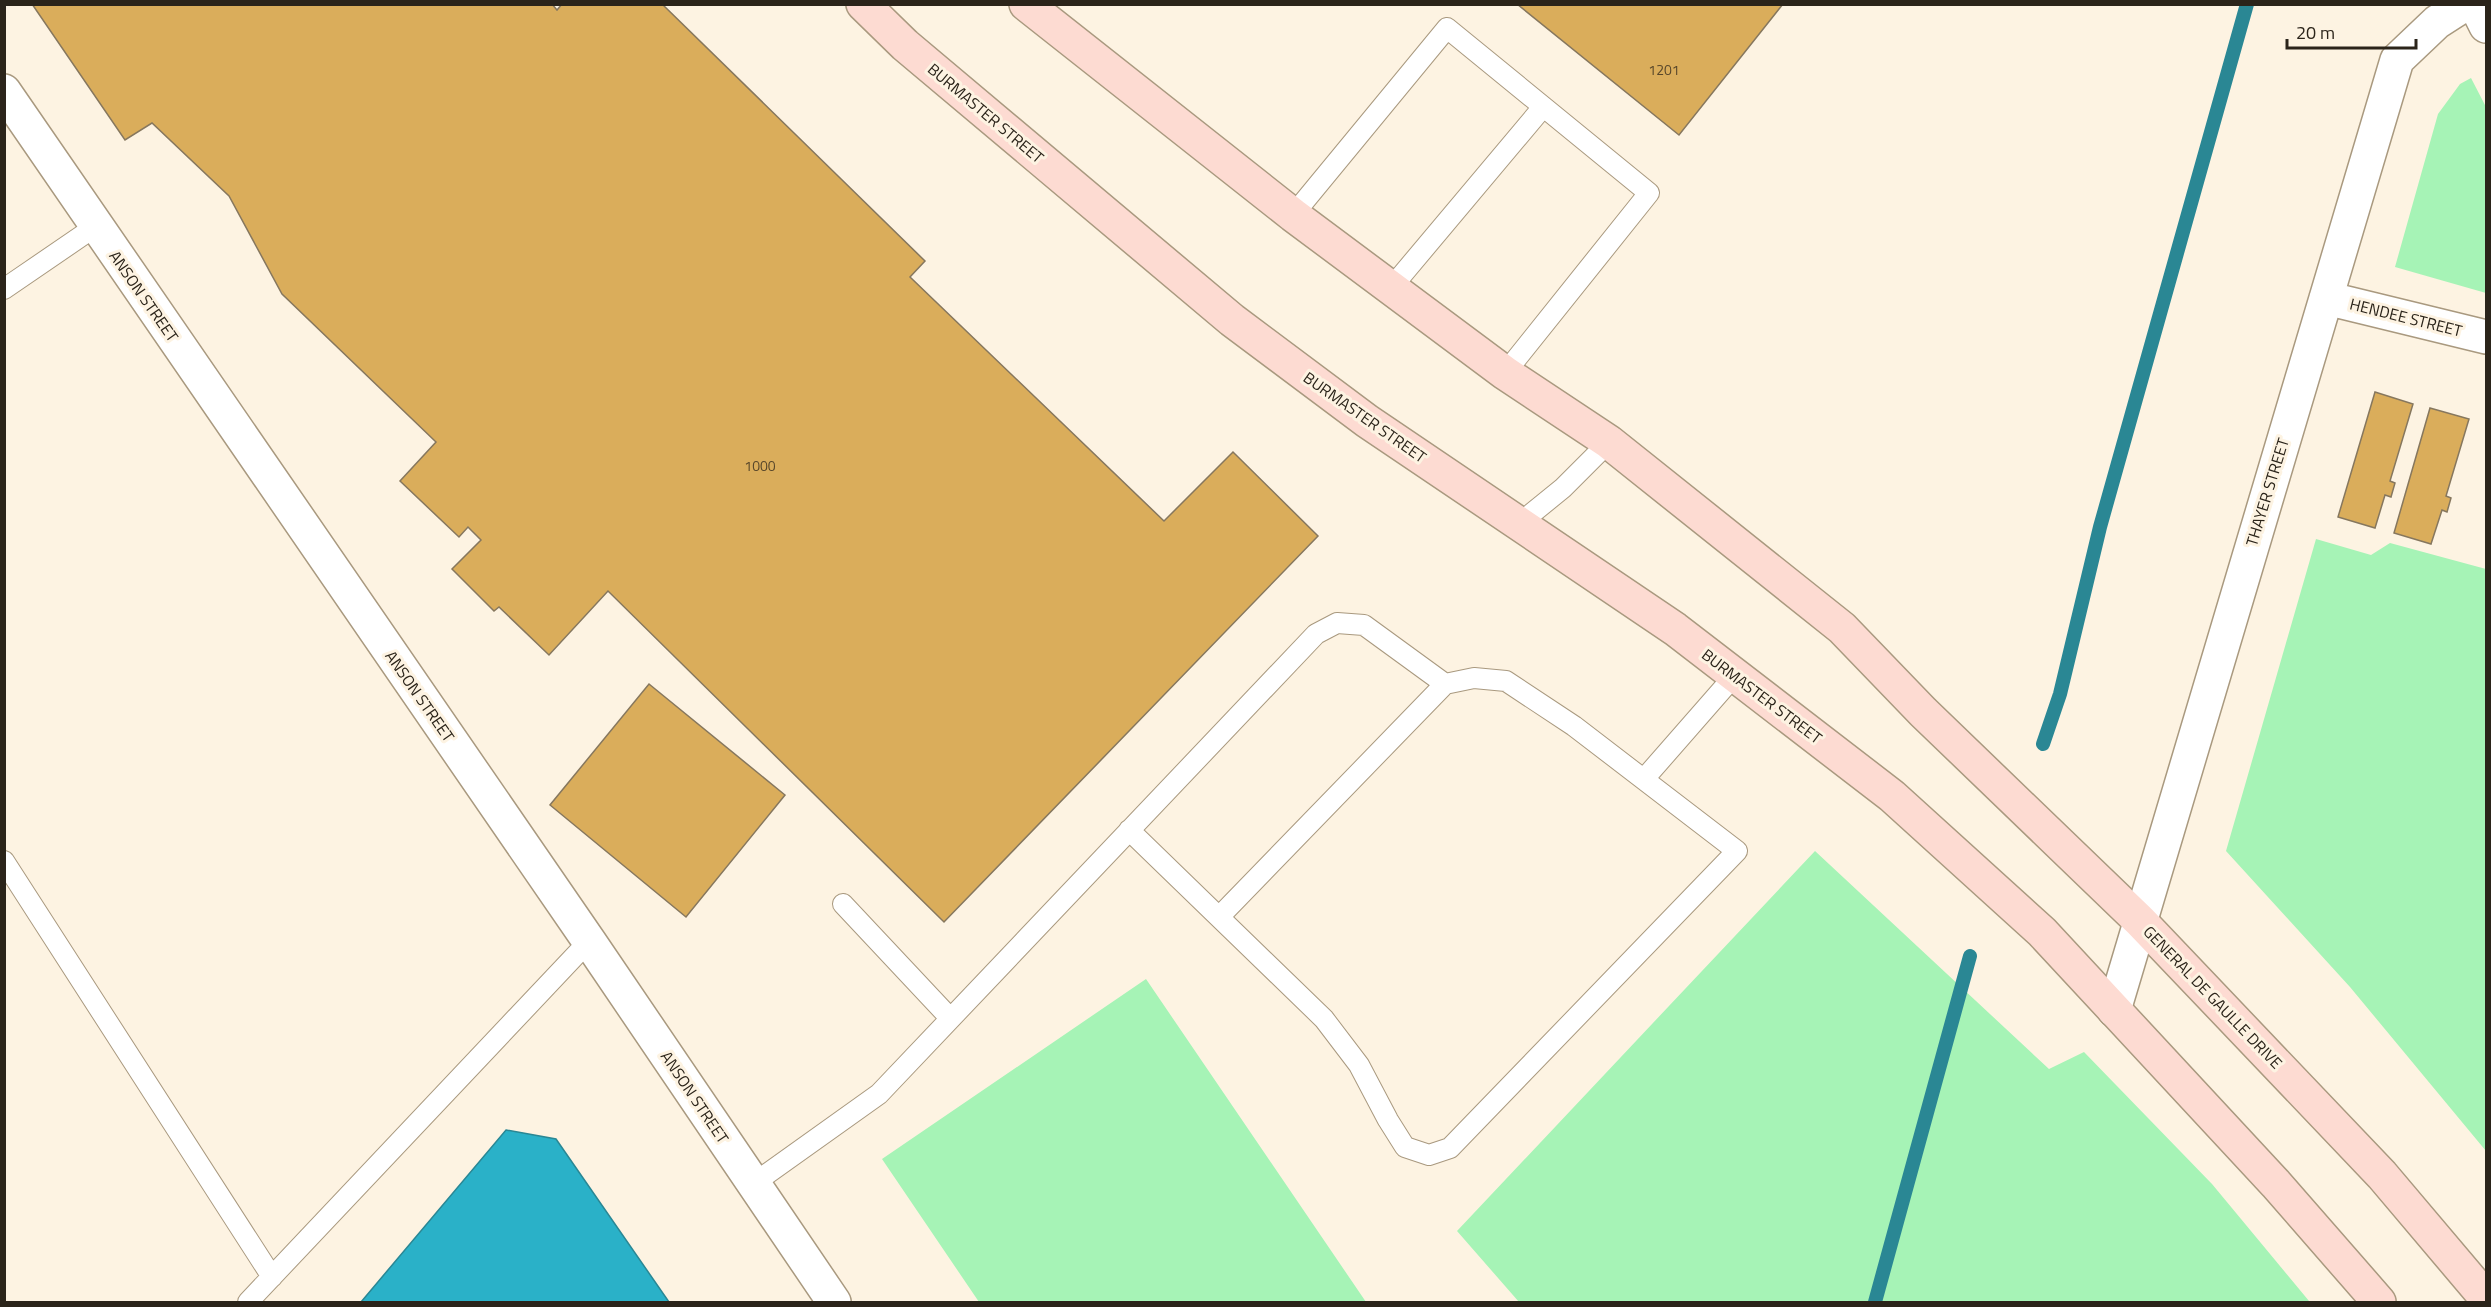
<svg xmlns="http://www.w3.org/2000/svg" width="2491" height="1307" viewBox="0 0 2491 1307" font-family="'Titillium Web',sans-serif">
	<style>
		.green { fill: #a6f3b6 }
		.water { fill: #2ab1c8; stroke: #2a8794; stroke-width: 1.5 }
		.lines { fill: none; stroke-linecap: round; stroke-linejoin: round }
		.stream { stroke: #2a8794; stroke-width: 14 }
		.building { fill: #daad5b; stroke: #86775e; stroke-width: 1.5 }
		.service-casing { stroke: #a9997f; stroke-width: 22 }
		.minor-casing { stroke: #a9997f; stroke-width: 36 }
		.secondary-casing { stroke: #a9997f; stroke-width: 36 }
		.service { stroke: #fff; stroke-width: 20 }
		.minor { stroke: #fff; stroke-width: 33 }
		.secondary { stroke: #fddbd2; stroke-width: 33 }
		.labels { text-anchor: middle; stroke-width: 6; stroke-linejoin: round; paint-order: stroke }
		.number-label { font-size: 14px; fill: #57462a }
		.street-label { font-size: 16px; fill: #2b241a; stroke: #fdf3e2 }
	</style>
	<rect width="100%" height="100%" fill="#fdf3e2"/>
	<!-- green -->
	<path class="green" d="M2471,78L2486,107V293L2395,267L2438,114L2460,84Z
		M2316,539L2371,555L2390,543L2486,569V1151L2350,987L2226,851Z
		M1815,851L2049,1069L2084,1052L2212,1184L2309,1301L1519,1302L1457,1231Z
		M1146,979L1366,1302H979L882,1159Z"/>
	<!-- water -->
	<path class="water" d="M506,1130L556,1139L669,1302H361Z"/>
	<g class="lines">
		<!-- stream -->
		<path class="stream" d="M2043,744L2060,694L2100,527L2247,4
			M1875,1302L1970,956"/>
	</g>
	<!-- building -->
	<path class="building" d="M32,4H552L557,10L562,4H662L925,261L910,277L1164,521L1233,452L1318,536L944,922L608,591L549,655L499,607L494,611L452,569L481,540L468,527L459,537L400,481L436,442L282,294L229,196L152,123L125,140Z
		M1517,4H1783L1679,135Z
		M2375,392L2413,404L2390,481L2395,483L2391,497L2385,495L2375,528L2338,517Z
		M2430,408L2469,419L2446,496L2451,498L2447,512L2442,510L2431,544L2394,533Z
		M649,684L785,795L686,917L550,805Z"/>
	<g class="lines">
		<defs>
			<path id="service" d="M1293,215L1447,28L1649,193L1505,373
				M1391,288L1543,107
				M4,289L96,226
				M1520,523L1563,488L1609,442
				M1644,779L1735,675
				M4,861L272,1277
				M843,904L950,1018
				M1219,917L1445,684
				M753,1184L879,1094L1316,634L1337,623L1364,625L1445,684L1474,678L1506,681L1574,726L1737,851L1450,1148L1429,1155L1405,1147L1388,1120L1359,1065L1324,1019L1129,830
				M248,1302L589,941"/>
			<path id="minor" d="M2475,4L2486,26
				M4,91L589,941L834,1302
				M2326,298L2486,337
				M2114,1010L2397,60L2437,22L2465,4"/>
			<path id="secondary" d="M863,4L905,45L1232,320L1367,421L1675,629L1892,796L2042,932L2276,1184L2379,1302
				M1026,4L1293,215L1505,373L1609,442L1842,628L1923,712L2140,921L2382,1175L2486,1298"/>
		</defs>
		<!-- service casing -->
		<use href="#service" class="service-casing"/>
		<!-- minor casing -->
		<use href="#minor" class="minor-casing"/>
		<!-- secondary casing -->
		<use href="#secondary" class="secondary-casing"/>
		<!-- service -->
		<use href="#service" class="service"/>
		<!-- minor -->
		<use href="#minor" class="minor"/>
		<!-- secondary -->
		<use href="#secondary" class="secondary"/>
	</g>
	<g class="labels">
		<!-- number labels -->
		<g class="number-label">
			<text x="1664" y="75">1201</text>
			<text x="760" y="471">1000</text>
		</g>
		<!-- street labels -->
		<g class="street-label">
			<text transform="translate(986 113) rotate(40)" y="6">BURMASTER STREET</text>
			<text transform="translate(144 296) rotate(55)" y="6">ANSON STREET</text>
			<text transform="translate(2406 317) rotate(14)" y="6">HENDEE STREET</text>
			<text transform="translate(1365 417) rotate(35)" y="6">BURMASTER STREET</text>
			<text transform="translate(2267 492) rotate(-73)" y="6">THAYER STREET</text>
			<text transform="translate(420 696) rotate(55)" y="6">ANSON STREET</text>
			<text transform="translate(1762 696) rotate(37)" y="6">BURMASTER STREET</text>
			<text transform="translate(2213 997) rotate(46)" y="6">GENERAL DE GAULLE DRIVE</text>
			<text transform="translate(695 1097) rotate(56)" y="6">ANSON STREET</text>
		</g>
	</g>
	<!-- border -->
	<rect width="2491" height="1307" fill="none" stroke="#2b241a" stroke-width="12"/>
	<!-- scale -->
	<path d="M2287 39v9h129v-9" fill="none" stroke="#2b241a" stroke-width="3"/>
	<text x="2296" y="39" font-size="18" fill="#2b241a" stroke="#fdf3e2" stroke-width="4.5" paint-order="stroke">20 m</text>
</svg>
